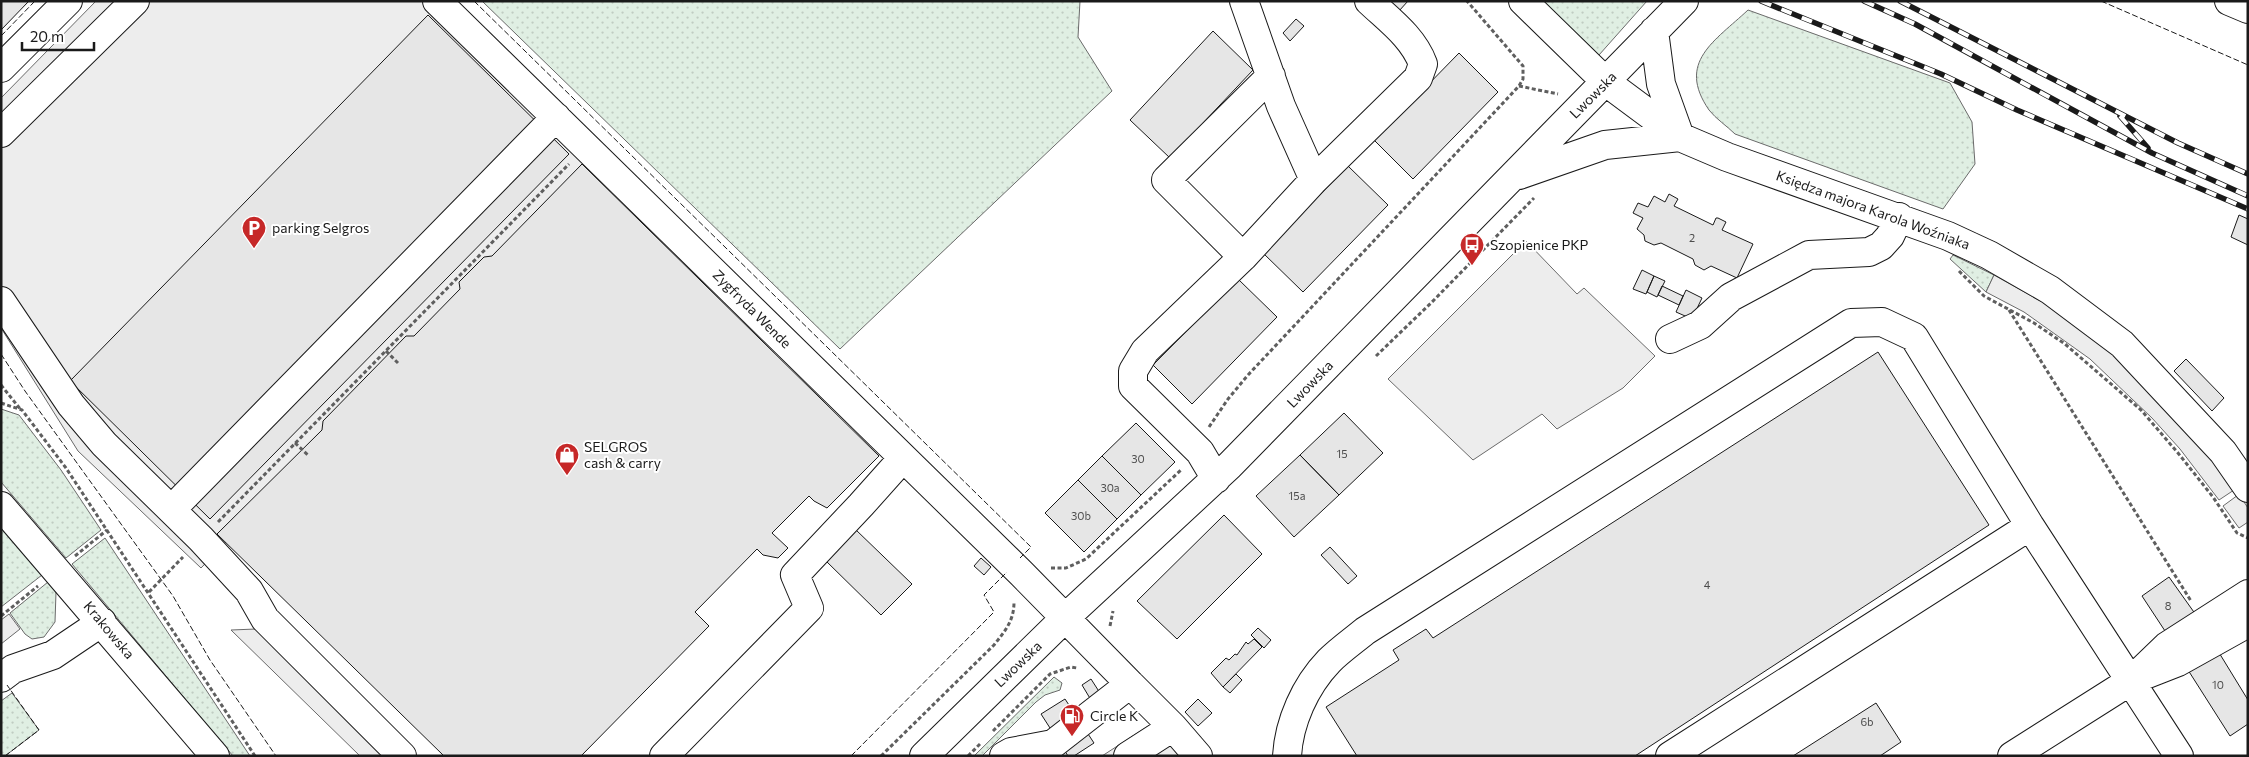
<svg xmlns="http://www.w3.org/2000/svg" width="2249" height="757" viewBox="0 0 2249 757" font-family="Commissioner,sans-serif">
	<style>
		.grass { fill: url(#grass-dots); stroke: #6a6a6a }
		.parking { fill: #ededed; stroke: #6a6a6a }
		.building { fill: #e6e6e6; stroke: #1a1a1a }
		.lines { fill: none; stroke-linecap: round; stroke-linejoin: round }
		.minor-casing { stroke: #1a1a1a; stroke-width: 30 }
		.path { stroke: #5f5f5f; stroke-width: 3; stroke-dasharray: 4 2.5; stroke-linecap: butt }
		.minor { stroke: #fff; stroke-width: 28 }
		.rail-casing { stroke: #1a1a1a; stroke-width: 5.5 }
		.rail { stroke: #fff; stroke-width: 4; stroke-dasharray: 11; stroke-linecap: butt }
		.fence { stroke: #1a1a1a; stroke-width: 1; stroke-dasharray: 6 2.5; stroke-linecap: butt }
		.labels { text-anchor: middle; stroke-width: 4; stroke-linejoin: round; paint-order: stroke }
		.number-label { font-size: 11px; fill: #4d4d4d }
		.street-label { font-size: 14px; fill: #1a1a1a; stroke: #fff }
		.poi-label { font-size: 14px; fill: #1a1a1a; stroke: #fff; text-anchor: start }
	</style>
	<defs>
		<pattern id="grass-dots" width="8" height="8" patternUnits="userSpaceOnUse" patternTransform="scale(1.25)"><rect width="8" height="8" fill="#e0efe3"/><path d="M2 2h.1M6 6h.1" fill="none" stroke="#c0ccc2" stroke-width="1.8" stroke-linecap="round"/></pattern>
	</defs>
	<rect width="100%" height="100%" fill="#fff"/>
	<!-- grass -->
	<path class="grass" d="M482,1H1080L1078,37L1112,91L840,349Z
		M1542,1H1647L1599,55Z
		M1748,10L1950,83L1972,122L1975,164L1943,209L1735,134C1727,126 1716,119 1709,110C1676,62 1715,41 1748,10Z
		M1953,255L1994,275L1986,292L1950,259Z
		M1,409L19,415L61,470L101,530L66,558L1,482Z
		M1,528L42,575L1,607Z
		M105,538L250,756H233L72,564Z
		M48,582L56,592L55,622L44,637L32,639L25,634L10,613Z
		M1054,677L1062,683L1060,690L1045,695L1036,702L982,756H974Z
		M12,693L39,730L5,756H1V701Z"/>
	<!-- parking -->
	<path class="parking" d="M96,1H437L586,147L583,170L201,568L78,451L1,328V98Z
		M1526,241L1577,294L1584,288L1655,356L1623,388L1557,429L1542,414L1473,460L1388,379Z
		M1994,275L2053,308L2089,333L2132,370L2172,411L2234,487L2248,508V522L2239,528L2223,506L2238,495L2234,490L2219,500L2180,449L2152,418L2090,359L2024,312L1986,292Z
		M9,614L20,629L1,644V620Z
		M256,629L384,756H360L231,630Z
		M1159,719L1183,756H1102Z"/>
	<!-- building -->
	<path class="building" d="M1,1H29L1,30Z
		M1388,1H1408L1399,11Z
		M428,15L569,154L210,519L70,381Z
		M1296,19L1304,26L1290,41L1283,33Z
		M1213,31L1253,70L1170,158L1130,120Z
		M1459,53L1498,92L1413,179L1374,140Z
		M582,164L879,456L827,508L814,501L809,496L772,533L788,548L778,558L763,555L757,549L695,612L709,626L581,756H444L217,534L322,430L323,421L406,336H414L460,289L459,282L484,257L492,256Z
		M1348,166L1388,205L1303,292L1263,253Z
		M1669,194L1678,199L1674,206L1713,225L1716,218H1718L1726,222L1722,230L1753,244L1737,278L1711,266L1704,270L1695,265L1693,259L1661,243L1654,245L1645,241L1644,235L1637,229L1643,218L1633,213L1638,203L1648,207L1654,196L1665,202Z
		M2239,215L2248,219V245L2231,237Z
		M1642,270L1654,276L1646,294L1633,289Z
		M1654,276L1665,281L1657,297L1647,292Z
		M1238,279L1277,317L1192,404L1153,365Z
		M1662,286L1683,296L1679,305L1658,295Z
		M1686,290L1702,298L1692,319L1676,312Z
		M1878,352L1989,525L1635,756H1357L1326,707L1399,660L1393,650L1426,629L1433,638Z
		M2186,359L2224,398L2212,411L2174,371Z
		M1344,413L1383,453L1339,495L1300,455Z
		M1136,423L1175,462L1141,495L1102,456Z
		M1300,455L1339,495L1294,537L1256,496Z
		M1102,456L1141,495L1117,519L1078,480Z
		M1078,480L1117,519L1084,552L1045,513Z
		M1224,515L1262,554L1177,639L1137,601Z
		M855,529L912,584L881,615L825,560Z
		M1330,547L1357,576L1348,584L1321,555Z
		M981,558L991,567L984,575L974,566Z
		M2169,577L2196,615L2167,634L2142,596Z
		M1258,628L1271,640L1264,648L1251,635Z
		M1254,639L1262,647L1223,687L1211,673L1226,658L1229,660L1235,654L1237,655L1246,642L1248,644Z
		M2218,651L2248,700V724L2230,736L2188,670Z
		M1236,674L1242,680L1230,693L1223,687Z
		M1091,679L1100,693L1091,700L1082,685Z
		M1065,699L1094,743L1074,756H1068L1041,714Z
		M1198,699L1212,713L1198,726L1185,712Z
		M1876,703L1901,742L1880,756H1793Z"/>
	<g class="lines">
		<defs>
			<path id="minor" d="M437,1L1021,573L1130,684
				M1244,1L1281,106L1314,180
				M1523,1L1606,82L1680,137L1727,157L1948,236L1989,255L2050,290L2122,344L2223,452L2248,488
				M2229,1L2248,9
				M1654,31L1661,84L1680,137
				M1,68L68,1
				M1,133L135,1
				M1519,175L1605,145L1680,137
				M1243,257L1166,180L1271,76
				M1,301L71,405L104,444L201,539L249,591L265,619L402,756
				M1670,339L1700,325L1731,297L1809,255L1869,252L1881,246L1890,236L1899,217
				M1216,479L1200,452L1133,386V371L1145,351L1243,257L1314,180L1418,78L1423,64C1413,37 1389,20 1369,1
				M1,506L215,756
				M172,509L556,117
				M2140,672L2167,646L2248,594
				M1,678L13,669L53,655L102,622
				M664,756L809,608L795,575L861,505L903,458
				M924,756L1065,618L1229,466L1684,1
				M1004,756L1011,752L1053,744L1130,684L1173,727
				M1128,756L1173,727L1198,756
				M1287,756C1289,722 1305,686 1329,661C1340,650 1353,641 1365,631L1851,323L1882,322L1914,337L2030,526L2179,756
				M1670,756L2030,526
				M2012,756L2132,680L2178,662L2248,623"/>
		</defs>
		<!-- minor casing -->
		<use href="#minor" class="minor-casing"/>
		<!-- path -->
		<path class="path" d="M1519,86L1558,94
			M1959,271L1984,296L2034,323L2065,344L2141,410L2178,453L2213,497L2237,533L2248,538
			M2009,310L2191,601
			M386,351L398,363
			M1376,356L1431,303L1534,198
			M1,385L21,410
			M1,403L22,410L66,468L255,756
			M1209,427L1228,399L1248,375L1519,86L1523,79V66L1467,1
			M295,443L309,456
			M218,522L569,164
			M75,556L107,530
			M1051,568H1066L1086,559L1182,469
			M149,592L183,557
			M1,616L38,586
			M1110,626L1113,611
			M993,731L1050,674L1071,667L1077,668
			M881,756L994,645C1005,631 1014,621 1014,602
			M968,756L980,744"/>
		<!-- minor -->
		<use href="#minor" class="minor"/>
		<defs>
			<path id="rail" d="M1761,1L1941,74L2017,110L2248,209
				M1864,1L1915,24L2152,153L2248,196
				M1900,1L2178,143L2248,174
				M2120,116L2148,148"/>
		</defs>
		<!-- rail casing -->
		<use href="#rail" class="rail-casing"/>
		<!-- rail -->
		<use href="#rail" class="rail"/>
		<!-- fence -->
		<path class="fence" d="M474,1L1031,547L1020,558
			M2101,1L2248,65
			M1,36L35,1
			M1,354L25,391L173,596L210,660L276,756
			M5,756L39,730L7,685
			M851,756L994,612L984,595L1007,572"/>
	</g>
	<!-- icons -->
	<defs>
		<symbol id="parking-pin" viewBox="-11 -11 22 30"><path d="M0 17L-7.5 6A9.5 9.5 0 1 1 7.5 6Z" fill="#c62828" stroke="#fff"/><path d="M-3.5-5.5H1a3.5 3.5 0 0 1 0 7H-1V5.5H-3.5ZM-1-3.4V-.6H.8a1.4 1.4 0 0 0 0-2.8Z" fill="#fff"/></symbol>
		<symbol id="bus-pin" viewBox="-11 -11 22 30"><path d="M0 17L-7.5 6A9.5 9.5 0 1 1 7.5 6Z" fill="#c62828" stroke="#fff"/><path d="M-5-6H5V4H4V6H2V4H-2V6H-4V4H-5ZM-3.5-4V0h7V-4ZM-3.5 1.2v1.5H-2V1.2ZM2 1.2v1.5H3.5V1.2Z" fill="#fff"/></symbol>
		<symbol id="shop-pin" viewBox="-11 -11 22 30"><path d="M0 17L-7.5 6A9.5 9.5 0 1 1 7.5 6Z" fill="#c62828" stroke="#fff"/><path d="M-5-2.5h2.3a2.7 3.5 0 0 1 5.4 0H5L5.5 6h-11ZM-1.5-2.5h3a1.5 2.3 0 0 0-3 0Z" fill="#fff"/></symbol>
		<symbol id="fuel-pin" viewBox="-11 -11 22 30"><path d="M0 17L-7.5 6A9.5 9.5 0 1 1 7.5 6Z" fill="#c62828" stroke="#fff"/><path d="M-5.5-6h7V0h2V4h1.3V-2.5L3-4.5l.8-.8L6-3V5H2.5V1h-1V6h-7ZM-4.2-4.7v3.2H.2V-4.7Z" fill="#fff"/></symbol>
	</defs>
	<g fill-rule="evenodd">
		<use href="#parking-pin" x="240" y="214" width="28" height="38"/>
		<use href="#bus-pin" x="1458" y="231" width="28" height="38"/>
		<use href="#shop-pin" x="553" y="441" width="28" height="38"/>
		<use href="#fuel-pin" x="1058" y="702" width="28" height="38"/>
	</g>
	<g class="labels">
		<!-- number labels -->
		<g class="number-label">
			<text x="1692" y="242">2</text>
			<text x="1342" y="458">15</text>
			<text x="1138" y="463">30</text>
			<text x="1110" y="492">30a</text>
			<text x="1297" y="500">15a</text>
			<text x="1081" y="520">30b</text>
			<text x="1707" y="589">4</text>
			<text x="2168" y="610">8</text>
			<text x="2218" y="689">10</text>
			<text x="1867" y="726">6b</text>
		</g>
		<!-- street labels -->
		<g class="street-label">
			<text transform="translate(1593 95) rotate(-45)" y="5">Lwowska</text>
			<text transform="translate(1873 210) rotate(20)" y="5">Księdza majora Karola Woźniaka</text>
			<text transform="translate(752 309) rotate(45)" y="5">Zygfryda Wende</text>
			<text transform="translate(1310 384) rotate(-46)" y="5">Lwowska</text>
			<text transform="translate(109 630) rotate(50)" y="5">Krakowska</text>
			<text transform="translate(1018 664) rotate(-44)" y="5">Lwowska</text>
		</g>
		<!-- poi labels -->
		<g class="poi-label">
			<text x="272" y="233">parking Selgros</text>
			<text x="1490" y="250">Szopienice PKP</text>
			<text x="584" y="452">SELGROS<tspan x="584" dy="16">cash &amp; carry</tspan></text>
			<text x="1090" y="721">Circle K</text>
		</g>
	</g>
	<!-- border -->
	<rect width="2249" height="757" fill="none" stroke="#1a1a1a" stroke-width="5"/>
	<!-- scale -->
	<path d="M22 42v8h72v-8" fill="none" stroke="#1a1a1a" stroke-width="2.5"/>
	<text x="30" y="42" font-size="15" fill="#1a1a1a" stroke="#ffffff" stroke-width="4" paint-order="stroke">20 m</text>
</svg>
